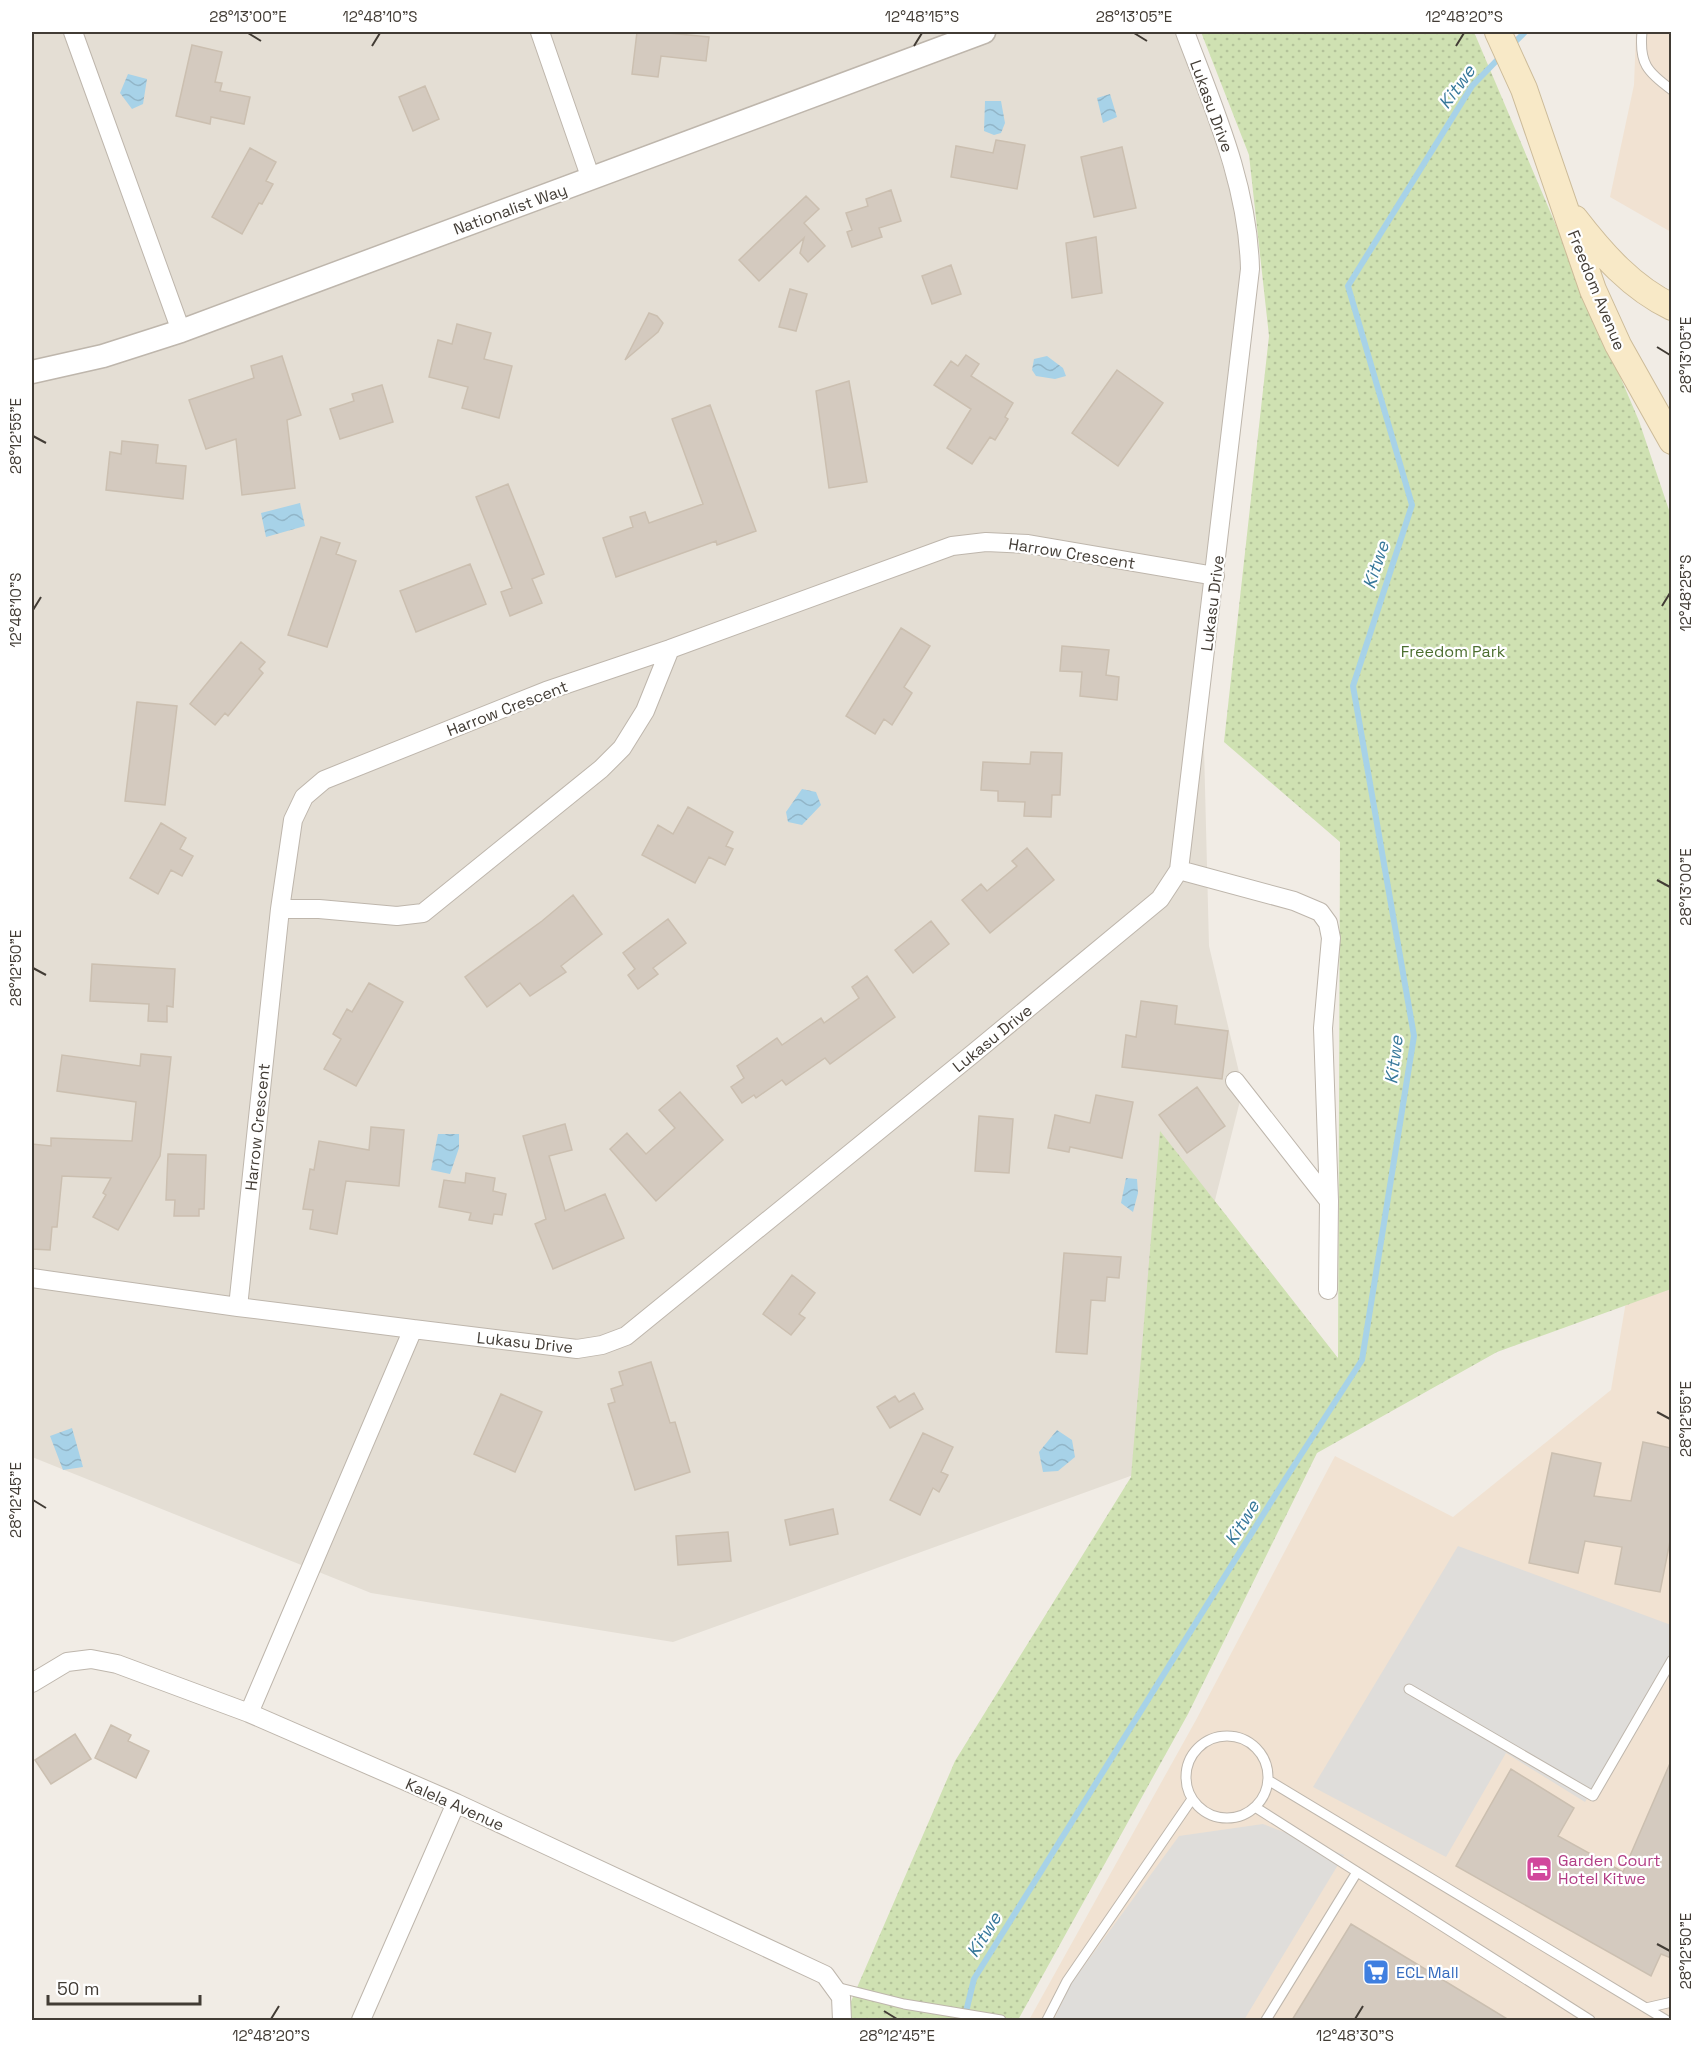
<svg xmlns="http://www.w3.org/2000/svg" width="1703" height="2052" viewBox="0 0 1703 2052" font-family="'Space Grotesk',sans-serif">
	<style>
		.residential { fill: #e4ded4 }
		.commercial { fill: #f1e2d2 }
		.park { fill: url(#park-dots) }
		.parking { fill: #dfddda }
		.water { fill: url(#water-waves) }
		.lines { fill: none; stroke-linecap: round; stroke-linejoin: round }
		.stream { stroke: #a7d2e8; stroke-width: 6 }
		.building { fill: #d4cabf; stroke: #cbbfb0; stroke-width: 1.5 }
		.service-casing { stroke: #beb6ac; stroke-width: 11 }
		.minor-casing { stroke: #beb6ac; stroke-width: 20 }
		.tertiary-casing { stroke: #beb6ac; stroke-width: 25 }
		.secondary-casing { stroke: #cb9; stroke-width: 28 }
		.service { stroke: #fff; stroke-width: 9 }
		.minor { stroke: #fff; stroke-width: 18 }
		.tertiary { stroke: #fff; stroke-width: 22 }
		.secondary { stroke: #f8e9c7; stroke-width: 26 }
		.ticks { fill: none; stroke: #423c35; stroke-width: 2 }
		.labels { text-anchor: middle; stroke-width: 4.5; stroke-linejoin: round; paint-order: stroke }
		.street-label { font-size: 16px; fill: #423c35; stroke: #fff }
		.park-label { font-size: 16px; fill: #4b6e2f; stroke: #fff }
		.hotel-label { font-size: 16px; fill: #b23c85; stroke: #fff; text-anchor: start }
		.shop-label { font-size: 16px; fill: #366cbe; stroke: #fff; text-anchor: start }
		.water-label { font-size: 18px; font-style: italic; fill: #38799b; stroke: #fff }
		.neatline { fill: none; stroke: #423c35; stroke-width: 2 }
		.ticks-label { font-size: 15px; text-anchor: middle; fill: #423c35 }
	</style>
	<defs>
		<pattern id="park-dots" width="8" height="8" patternUnits="userSpaceOnUse" patternTransform="scale(1.5)"><rect width="8" height="8" fill="#cfe1b2"/><path d="M2 2h.1M6 6h.1" fill="none" stroke="#b3c29a" stroke-width="1.8" stroke-linecap="round"/></pattern>
		<pattern id="water-waves" width="16" height="10" patternUnits="userSpaceOnUse" patternTransform="scale(1.5)"><rect width="16" height="10" fill="#a7d2e8"/><path d="M0 5q4-4 8 0t8 0" fill="none" stroke="#91b5c8"/></pattern>
	</defs>
	<rect width="100%" height="100%" fill="#f1ece5"/>
	<!-- residential -->
	<path class="residential" d="M32,32H1183L1251,262L1201,629L1209,946L1243,1089L1147,1470L673,1642L371,1593L32,1457Z"/>
	<!-- commercial -->
	<path class="commercial" d="M1636,32H1671V232L1610,197L1634,85Z
		M1640,1219L1671,1222V2020H1029L1196,1720L1335,1456L1453,1517L1611,1390Z"/>
	<!-- park -->
	<path class="park" d="M1201,32H1474L1639,421L1671,516V1289L1497,1352L1317,1453L1188,1714L1018,2020H843L955,1761L1131,1477L1160,1131L1338,1358L1340,842L1224,742L1269,336L1249,155Z"/>
	<!-- parking -->
	<path class="parking" d="M1458,1546L1671,1625V1659L1585,1802L1506,1753L1446,1857L1313,1787Z
		M1263,1824L1344,1855L1244,2020H1054L1070,1985L1179,1836Z"/>
	<!-- water -->
	<path class="water" d="M128,74L147,79L143,104L132,109L120,93Z
		M1110,94L1117,117L1103,123L1097,98Z
		M985,101H1001L1005,123L1001,133L994,135L984,131Z
		M1047,356L1063,368L1066,376L1055,379L1036,376L1032,370L1034,359Z
		M300,503L305,526L266,537L261,513Z
		M802,789L816,792L821,805L802,825L788,822L786,812Z
		M438,1134H459V1148L450,1174L431,1170Z
		M1126,1178L1137,1179L1138,1193L1133,1212L1121,1203Z
		M72,1428L83,1467L63,1470L50,1436Z
		M1057,1430L1072,1440L1075,1457L1058,1471L1043,1472L1039,1452Z"/>
	<g class="lines">
		<!-- stream -->
		<path class="stream" d="M1511,46L1525,32
			M964,2020L974,1979L1286,1478L1362,1360L1414,1036L1353,686L1412,505L1348,286L1472,86L1502,55"/>
	</g>
	<!-- building -->
	<path class="building" d="M637,32H658L709,37L706,61L661,56L658,77L632,74Z
		M192,45L222,52L215,82L222,83L220,91L250,97L244,124L211,117L210,124L176,116Z
		M425,86L439,119L413,131L399,97Z
		M996,140L1025,145L1017,189L951,177L956,146L993,153Z
		M1122,147L1136,208L1094,217L1081,157Z
		M250,148L276,162L266,181L273,184L262,204L259,203L242,234L212,217Z
		M891,190L901,221L879,228L882,237L852,247L847,232L852,230L846,213L868,206L866,199Z
		M806,196L819,209L804,223L825,246L808,262L800,253L804,238L759,281L739,260Z
		M1096,237L1102,293L1072,298L1066,243Z
		M951,265L961,294L932,304L922,276Z
		M790,289L807,294L796,331L779,327Z
		M649,313L657,316L663,323L658,332L625,360Z
		M457,324L491,333L484,359L512,366L499,418L462,408L468,387L429,377L438,340L452,344Z
		M966,355L979,364L971,376L1013,403L1005,417L1008,419L995,440L990,437L972,464L947,448L971,409L934,385L951,361L958,366Z
		M282,356L301,415L287,420L295,488L242,495L236,439L206,449L189,400L254,378L251,366Z
		M1117,370L1163,403L1118,466L1072,433Z
		M849,381L867,482L829,488L816,391Z
		M382,385L393,422L340,439L330,409L354,401L352,394Z
		M710,405L756,531L717,545L716,541L616,577L603,538L633,527L630,517L645,512L649,523L703,504L672,419Z
		M122,441L158,445L156,463L186,466L183,499L106,490L110,452L121,454Z
		M508,484L544,574L532,579L542,603L510,616L501,592L512,588L476,497Z
		M321,537L340,543L336,554L356,561L327,647L288,635Z
		M470,564L486,604L416,632L400,591Z
		M901,628L930,646L904,687L912,693L892,725L884,719L875,734L846,716Z
		M241,642L265,662L259,669L263,673L228,716L225,713L215,725L190,704Z
		M1062,646L1109,650L1106,675L1119,677L1117,700L1080,696L1082,672L1060,671Z
		M137,702L177,706L165,805L125,801Z
		M1031,752L1062,753L1060,795H1052L1051,817L1024,816L1025,802L998,801V791L981,790L983,762L1030,764Z
		M688,807L733,832L726,846L733,849L725,865L709,857L695,883L642,855L658,825L673,834Z
		M161,823L186,838L180,849L193,856L182,876L171,870L158,894L130,878Z
		M1027,848L1054,880L990,933L962,900L981,884L987,891L1017,866L1012,861Z
		M573,895L602,934L561,966L566,972L530,996L520,983L487,1007L465,977L542,921Z
		M668,919L686,943L653,968L658,974L638,989L628,975L635,969L623,953Z
		M931,921L949,944L913,973L895,950Z
		M92,964L175,969L173,1007L167,1006V1022L148,1021L149,1004L90,1001Z
		M867,976L895,1017L830,1064L825,1058L786,1085L782,1080L756,1098L754,1095L742,1103L731,1087L744,1078L737,1066L777,1038L782,1045L821,1018L824,1023L859,998L852,987Z
		M369,983L403,1002L356,1086L324,1069L341,1039L333,1034L347,1009L352,1012Z
		M1141,1001L1177,1006L1175,1024L1228,1031L1222,1079L1122,1067L1126,1035L1136,1037Z
		M141,1054L171,1057L160,1156L118,1230L93,1217L106,1195L103,1193L111,1178L62,1176L57,1227H52L50,1250L32,1249V1144L51,1146V1138L132,1141L136,1102L57,1091L62,1055L140,1066Z
		M1197,1087L1225,1126L1187,1153L1159,1115Z
		M680,1092L723,1140L656,1201L610,1149L627,1133L646,1154L675,1128L659,1110Z
		M1096,1095L1133,1102L1122,1158L1070,1147L1069,1152L1048,1148L1055,1115L1090,1123Z
		M979,1116L1013,1119L1009,1173L975,1171Z
		M565,1124L572,1150L549,1156L565,1211L605,1194L624,1238L553,1269L535,1224L546,1219L523,1136Z
		M371,1127L404,1130L399,1186L346,1181L337,1234L310,1229L313,1210L303,1209L310,1169L314,1170L319,1141L369,1150Z
		M168,1154L206,1155L204,1209H199V1216H174L175,1200H166Z
		M466,1173L495,1178L493,1191L506,1194L502,1215L494,1214L492,1224L469,1220L471,1213L439,1207L444,1180L465,1183Z
		M1064,1253L1121,1257L1119,1278L1107,1277L1105,1301L1091,1300L1087,1354L1056,1352Z
		M792,1275L815,1293L799,1314L805,1318L791,1335L763,1314Z
		M651,1362L670,1423L675,1422L690,1472L635,1490L608,1404L615,1402L611,1389L623,1385L619,1372Z
		M914,1393L923,1409L890,1428L877,1407L895,1396L899,1402Z
		M501,1394L542,1412L515,1472L474,1454Z
		M923,1433L953,1447L941,1472L948,1475L939,1492L933,1488L920,1515L890,1500Z
		M1643,1442L1671,1448V1536L1660,1592L1615,1584L1622,1547L1585,1541L1578,1573L1529,1563L1552,1453L1601,1463L1594,1496L1631,1501Z
		M833,1509L838,1534L790,1545L785,1520Z
		M728,1532L731,1561L678,1565L676,1536Z
		M111,1725L131,1735L128,1741L149,1751L136,1778L95,1758Z
		M75,1734L91,1759L51,1784L35,1760Z
		M1671,1761V1958L1661,1954L1651,1976L1456,1866L1511,1769L1574,1808L1558,1836L1623,1872Z
		M1351,1924L1509,2020H1292Z"/>
	<g class="lines">
		<defs>
			<path id="service" d="M1642,32C1639,63 1647,72 1672,90
				M1409,1689L1593,1796L1672,1660
				M1186 1777a41 41 0 1 1 82 0a41 41 0 1 1-82 0Z
				M1268,1780L1666,2020
				M1255,1807L1590,2020
				M836,1987L904,2004L1001,2020
				M1646,2008L1672,2002
				M1047,2020L1067,1981L1192,1799
				M1266,2020L1357,1872"/>
			<path id="minor" d="M73,32L181,331
				M540,32L591,179
				M1179,870L1294,901L1320,912L1328,923L1331,938L1323,1028L1329,1201L1328,1290
				M280,909H319L397,916L423,913L601,769L622,748L645,711L670,649
				M1235,1081L1329,1201
				M32,1278L238,1307L413,1329
				M238,1307L280,909L293,820L304,797L324,780L546,691L670,649L952,546L986,542L1028,544L1215,576
				M32,1683L67,1662L91,1659L117,1664L249,1713L456,1803L825,1975L841,1997L842,2020
				M249,1713L413,1329L577,1349L602,1345L626,1336L975,1052L1160,899L1179,870L1250,269C1248,185 1214,109 1185,32
				M361,2020L456,1803"/>
			<path id="tertiary" d="M32,372L103,356L181,331L984,32"/>
			<path id="secondary" d="M1498,32L1524,89L1593,290L1618,345L1672,441
				M1575,219C1602,254 1632,288 1672,307"/>
		</defs>
		<!-- service casing -->
		<use href="#service" class="service-casing"/>
		<!-- minor casing -->
		<use href="#minor" class="minor-casing"/>
		<!-- tertiary casing -->
		<use href="#tertiary" class="tertiary-casing"/>
		<!-- secondary casing -->
		<use href="#secondary" class="secondary-casing"/>
		<!-- service -->
		<use href="#service" class="service"/>
		<!-- minor -->
		<use href="#minor" class="minor"/>
		<!-- tertiary -->
		<use href="#tertiary" class="tertiary"/>
		<!-- secondary -->
		<use href="#secondary" class="secondary"/>
	</g>
	<!-- ticks -->
	<path class="ticks" d="M248,33L261,41M1134,33L1147,41M372,46L380,33M914,46L922,33M1456,46L1464,33M1657,347L1670,355M33,436L46,443M1662,606L1670,593M33,610L41,597M1657,880L1670,887M33,968L46,975M1657,1412L1670,1419M33,1500L46,1508M1657,1944L1670,1951M884,2011L897,2019M271,2019L279,2006M1355,2019L1363,2006"/>
	<!-- icons -->
	<defs>
		<symbol id="hotel-square" viewBox="-11 -11 22 22"><rect x="-9" y="-9" width="18" height="18" rx="4" fill="#d1479c" stroke="#fff"/><path d="M-6-4.5h1.5V1H6V5H4.5V3h-9V5H-6ZM-4 0a1.8 1.8 0 1 1 3.6 0ZM.5 0V-2.5h3Q6-2.5 6 0Z" fill="#fff"/></symbol>
		<symbol id="supermarket-square" viewBox="-11 -11 22 22"><rect x="-9" y="-9" width="18" height="18" rx="4" fill="#3f7fe0" stroke="#fff"/><path d="M-6-5.5h2.5l.6 2H6L4.5 2H-2.5L-4.4-4H-6ZM-1.5 3.2a1.3 1.3 0 1 0 .1 0ZM3 3.2a1.3 1.3 0 1 0 .1 0Z" fill="#fff"/></symbol>
	</defs>
	<g fill-rule="evenodd">
		<use href="#hotel-square" x="1524" y="1854" width="30" height="30"/>
		<use href="#supermarket-square" x="1361" y="1957" width="30" height="30"/>
	</g>
	<g class="labels">
		<!-- street labels -->
		<g class="street-label">
			<text transform="translate(1212 106) rotate(70)" y="6">Lukasu Drive</text>
			<text transform="translate(510 209) rotate(-20)" y="6">Nationalist Way</text>
			<text transform="translate(1597 290) rotate(68)" y="6">Freedom Avenue</text>
			<text transform="translate(1072 553) rotate(9)" y="6">Harrow Crescent</text>
			<text transform="translate(1212 603) rotate(-83)" y="6">Lukasu Drive</text>
			<text transform="translate(507 708) rotate(-21)" y="6">Harrow Crescent</text>
			<text transform="translate(992 1038) rotate(-39)" y="6">Lukasu Drive</text>
			<text transform="translate(257 1127) rotate(-84)" y="6">Harrow Crescent</text>
			<text transform="translate(525 1342) rotate(6)" y="6">Lukasu Drive</text>
			<text transform="translate(455 1804) rotate(24)" y="6">Kalela Avenue</text>
		</g>
		<!-- park labels -->
		<g class="park-label">
			<text x="1453" y="657">Freedom Park</text>
		</g>
		<!-- hotel labels -->
		<g class="hotel-label">
			<text x="1558" y="1866">Garden Court<tspan x="1558" dy="18">Hotel Kitwe</tspan></text>
		</g>
		<!-- shop labels -->
		<g class="shop-label">
			<text x="1396" y="1978">ECL Mall</text>
		</g>
		<!-- water labels -->
		<g class="water-label">
			<text transform="translate(1457 87) rotate(-54)" y="6">Kitwe</text>
			<text transform="translate(1376 565) rotate(-72)" y="6">Kitwe</text>
			<text transform="translate(1394 1060) rotate(-83)" y="6">Kitwe</text>
			<text transform="translate(1242 1523) rotate(-58)" y="6">Kitwe</text>
			<text transform="translate(984 1935) rotate(-58)" y="6">Kitwe</text>
		</g>
	</g>
	<!-- border -->
	<rect width="1703" height="2052" fill="none" stroke="#ffffff" stroke-width="66"/>
	<!-- scale -->
	<path d="M48 1995v9h152v-9" fill="none" stroke="#423c35" stroke-width="3"/>
	<text x="57" y="1995" font-size="18" fill="#423c35" stroke="#ffffff" stroke-width="4.5" paint-order="stroke">50 m</text>
	<rect x="33" y="33" width="1637" height="1986" class="neatline"/>
	<g class="ticks-label">
		<text x="248" y="22">28°13'00"E</text>
		<text x="380" y="22">12°48'10"S</text>
		<text x="922" y="22">12°48'15"S</text>
		<text x="1134" y="22">28°13'05"E</text>
		<text x="1464" y="22">12°48'20"S</text>
		<text transform="translate(1686 355) rotate(-90)" y="5">28°13'05"E</text>
		<text transform="translate(16 436) rotate(-90)" y="5">28°12'55"E</text>
		<text transform="translate(1686 593) rotate(-90)" y="5">12°48'25"S</text>
		<text transform="translate(16 610) rotate(-90)" y="5">12°48'10"S</text>
		<text transform="translate(1686 887) rotate(-90)" y="5">28°13'00"E</text>
		<text transform="translate(16 968) rotate(-90)" y="5">28°12'50"E</text>
		<text transform="translate(1686 1419) rotate(-90)" y="5">28°12'55"E</text>
		<text transform="translate(16 1500) rotate(-90)" y="5">28°12'45"E</text>
		<text transform="translate(1686 1951) rotate(-90)" y="5">28°12'50"E</text>
		<text x="271" y="2041">12°48'20"S</text>
		<text x="897" y="2041">28°12'45"E</text>
		<text x="1355" y="2041">12°48'30"S</text>
	</g>
</svg>
